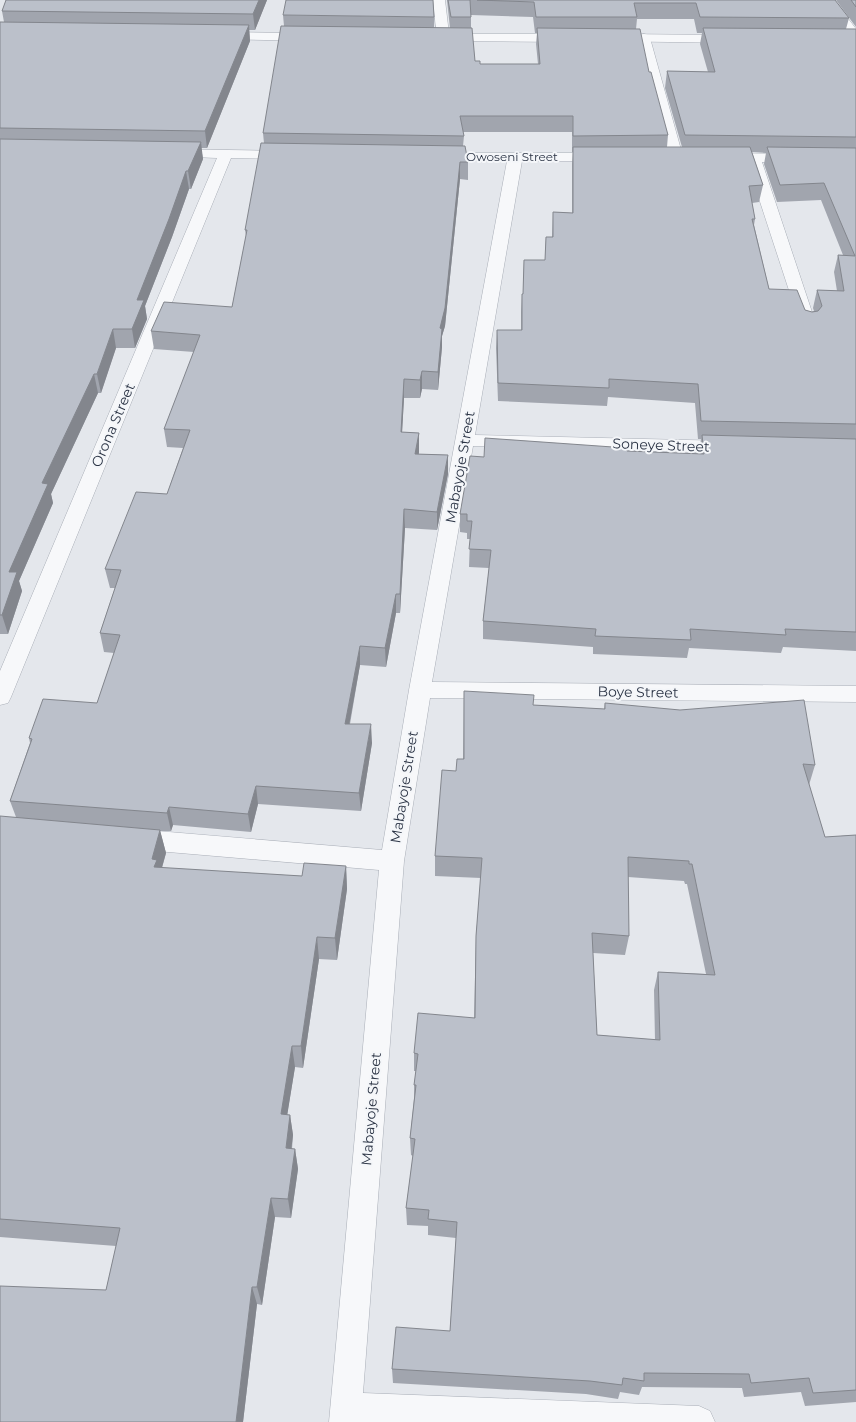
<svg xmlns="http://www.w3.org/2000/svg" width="856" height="1422" viewBox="0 0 856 1422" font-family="Montserrat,sans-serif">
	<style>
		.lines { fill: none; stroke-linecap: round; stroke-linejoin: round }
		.minor-casing { stroke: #a9aeb7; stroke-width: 1 }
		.tertiary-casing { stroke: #a9aeb7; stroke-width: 1 }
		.minor { fill: #f7f8fa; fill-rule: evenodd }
		.tertiary { fill: #f7f8fa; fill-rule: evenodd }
		.wall { fill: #a1a5ae; fill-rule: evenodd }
		.shaded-wall { fill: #83868d }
		.building { fill: #bbc0ca; stroke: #83868d; fill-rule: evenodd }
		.labels { text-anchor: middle; stroke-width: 4; stroke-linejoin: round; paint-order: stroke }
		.far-street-label { font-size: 12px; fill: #2b3445; stroke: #f4f6f9 }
		.street-label { font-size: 14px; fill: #2b3445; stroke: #f4f6f9 }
	</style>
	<rect width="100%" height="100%" fill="#e4e7ec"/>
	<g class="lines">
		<defs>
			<path id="minor" d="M822,0H834L856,29V41L852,40Z
				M644,34L648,35L650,38L683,157L681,160L676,161L671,160L669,157L638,38L640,35Z
				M173,149L289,151L294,152L296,155L294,158L289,159L231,158L11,697L8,703L0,705V671L217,158L168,156L166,153L168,150Z
				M437,153H603L608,154L610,157L608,160L603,161H522L475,435L729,441L735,443L738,447L735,451L729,453L473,446L432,682L856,686V702L430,698L404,861L363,1393L699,1406L710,1411L715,1422H329L379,870L133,849L125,846L121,839L125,832L133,829L382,850L409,690L507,161L432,160L430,157L432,154Z
				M723,153L856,155V163L762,162L814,318L812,321L806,323L800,321L798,318L747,162L718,160L716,157L718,154Z"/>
			<path id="tertiary" d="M433,0H445L449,34H567L571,35L573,38L571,41L567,42L439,41L437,38Z
				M221,32L309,33L313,34L315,37L313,40L309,41L217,39L215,36L217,33Z
				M611,34L731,35L735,36L737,39L735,42L731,43L607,41L605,38L607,35Z"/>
		</defs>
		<!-- minor casing -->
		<use href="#minor" class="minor-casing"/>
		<!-- tertiary casing -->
		<use href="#tertiary" class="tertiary-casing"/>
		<!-- minor -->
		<use href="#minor" class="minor"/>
		<!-- tertiary -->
		<use href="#tertiary" class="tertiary"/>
	</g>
	<!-- wall -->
	<path class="wall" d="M6,0H267L255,30H249L250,41L207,148H201L203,159L191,189H189L172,237L145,306L147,319L135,348H116L101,393H98L51,494L53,503L19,581L22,591L8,634H0V22H4L2,11Z
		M447,0H835L849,18L846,29H856V651L783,647L781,653L689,648L687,658L593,654V647L483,639V621L489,568L469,567L470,539H467V533L460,532V514L484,457L627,451L699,454L701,439H698L695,403L608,397L607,406L498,401L496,348L497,330H521V312L522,294H523L524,260H545L546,237H552L553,212L572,213V164L573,152H572V132H463L464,136L463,146L468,162V180L460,179L445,326L442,336V347L438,390L422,389L420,398H404L402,432L419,433V454L448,455V474L437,530L405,528L400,613H396L386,667L360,665L350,724L372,743L361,811L258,804L251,832L173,825L171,831H160L166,853L162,868L302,876L346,866L347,889L337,960L319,959L303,1068L295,1067L287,1115H290L293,1135L292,1149H295L298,1169L291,1218L275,1217L262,1305L257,1304L243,1422H0L106,1290L116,1246L0,1237V817H16L10,801L30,743L29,738L97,703L114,653L104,652L100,633L115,588H110L105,569L167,494L183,448L167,447L164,429L194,352L154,349L151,331L232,307L246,236L245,230L264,143L263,133L284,26L283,15L434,17V28H450ZM471,15L533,17L535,33H537L536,44L538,64H480L475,61L471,28ZM637,19H694L697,33H702L700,44L708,72L667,71L665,88L682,147H667L668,135L636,29ZM752,152L766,153L764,164L777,202L821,200L843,255H838L834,272L837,291L817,290L813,308L814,311L812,312L805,310L769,289L754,225L755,219L752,203L759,202L763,185Z
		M836,0H856V27Z
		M464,691L533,705L604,709L605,703L815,765L809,785L825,837L856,835V1402L805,1406L801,1392L744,1397L742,1388L642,1387L639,1395L620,1392L618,1399L586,1394L393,1383L392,1369L450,1331L456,1238L428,1235V1226L407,1225L406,1208L413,1156L411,1155L410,1138L414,1099V1085L416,1071H414V1053L474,1018L476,936L481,878L435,876V856L456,771L463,759ZM628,877L684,881L685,884H687L706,974L658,972L654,990L655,1040L597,1035L593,953L625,955L629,936Z"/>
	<!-- shaded-wall -->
	<path class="shaded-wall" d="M259,0H267L255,30L253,14Z
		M249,25L250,41L207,148L205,131Z
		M201,142L203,159L191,189L188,171Z
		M460,162V179L445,326L442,336V347L438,390V372L440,328Z
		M186,171L189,189L172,237L145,306L147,319L135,348L132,329L137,300Z
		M113,329L116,348L101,393L97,374Z
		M422,371V389L420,398V380Z
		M94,374L98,393L51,494L53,503L19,581L22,591L8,634L2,615L9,572L42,483Z
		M404,379V398L401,451V432Z
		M419,433V452L415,472V454Z
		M448,455V474L437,530V512Z
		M404,509L405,528L400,613V594Z
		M396,594V613L386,667L385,648Z
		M360,646V665L346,742L345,724Z
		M371,724L372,743L361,811L359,793Z
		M256,786L258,804L251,832L248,814Z
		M169,807L173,825L171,831L167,813Z
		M160,830L166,853L160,874V890L152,859Z
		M346,866L347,889L337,960L335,938Z
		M317,937L319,959L303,1068L301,1046Z
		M292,1046L295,1067L284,1135L281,1114Z
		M290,1115L293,1135L289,1168L286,1148Z
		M295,1149L298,1169L291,1218L288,1199Z
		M271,1198L275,1217L262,1305L257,1287Z
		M252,1287L257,1304L243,1422H236Z"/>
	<!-- building -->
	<path class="building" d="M6,0H259L253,14L2,11Z
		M286,0H433L434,17L283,15Z
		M448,0H470L471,17H451Z
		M477,0H835L849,18L700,17L696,3H634L637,17H536L534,2Z
		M851,0H856V7Z
		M0,22L249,25L205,131L0,128Z
		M281,26L472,28L475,61H480V64H540L537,28L640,29L649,72H651L668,135L573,136V116H460L464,136L263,133Z
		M703,28L856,29V137L685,135L667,71L715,72Z
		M0,139L201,142L188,171H186L169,219L137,300H144L132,329H113L97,374H94L42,483L48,484L9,572H17L2,615H0Z
		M261,143L465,146L468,162H460L445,308L440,328L442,329L438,372L422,371L420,380L404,379L401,432L419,433L415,454L448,455L437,512L404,509L400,594H396L385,648L360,646L345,724H371L359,793L256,786L248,814L169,807L167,813L10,801L32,739L29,738L43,699L97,703L120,635L100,633L121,570L105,569L136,492L167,494L190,430L164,429L200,335L151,331L164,302L232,307L247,230H245Z
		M573,147H750L763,185L749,186L755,219H752L769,289L797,290L805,310L812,312L818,311L822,306L817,290L844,291L838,255L855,256L824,183L780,185L767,147L856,148V424L701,421L698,384L609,379V388L498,383L497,330H522V294H523L524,260H545L546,237H553V212L573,213Z
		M702,435L856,439V632L785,629L786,635L690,629L691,640L595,636L596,629L483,621L491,550L469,549L472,521H467V514H460L470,456L484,457L485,438L627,448V451L704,454Z
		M464,691L534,695L533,705L605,709V703L680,710L804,700L815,765L803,764L825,837L856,835V1390L813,1393L809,1378L751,1383L749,1374L644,1373V1381L623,1378L622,1385L590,1381L392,1369L396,1327L450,1331L457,1222L428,1219L429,1210L406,1208L415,1139L410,1138L416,1085H414L418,1054L414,1053L418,1013L475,1018L476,936L482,858L435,856L442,770L456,771L457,759H464ZM628,857L689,861V864H692L715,975L658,972L660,1040L597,1035L592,933L629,936Z
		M0,816L160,830L152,859L157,860L154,867L302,876L304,863L346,866L335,938L317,937L301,1046H292L281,1114L290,1115L286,1148L295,1149L288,1199L271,1198L257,1287H252L236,1422H0V1286L106,1290L120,1228L0,1219Z"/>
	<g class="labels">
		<!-- far-street labels -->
		<g class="far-street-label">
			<text x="512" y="161">Owoseni Street</text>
		</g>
		<!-- street labels -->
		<g class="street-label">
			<text transform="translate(113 425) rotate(-67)" y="5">Orona Street</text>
			<text transform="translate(661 445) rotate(2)" y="5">Soneye Street</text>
			<text transform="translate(460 467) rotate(-80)" y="5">Mabayoje Street</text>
			<text transform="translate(638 692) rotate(1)" y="5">Boye Street</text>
			<text transform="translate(404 787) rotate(-81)" y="5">Mabayoje Street</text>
			<text transform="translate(371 1109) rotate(-85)" y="5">Mabayoje Street</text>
		</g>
	</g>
</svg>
